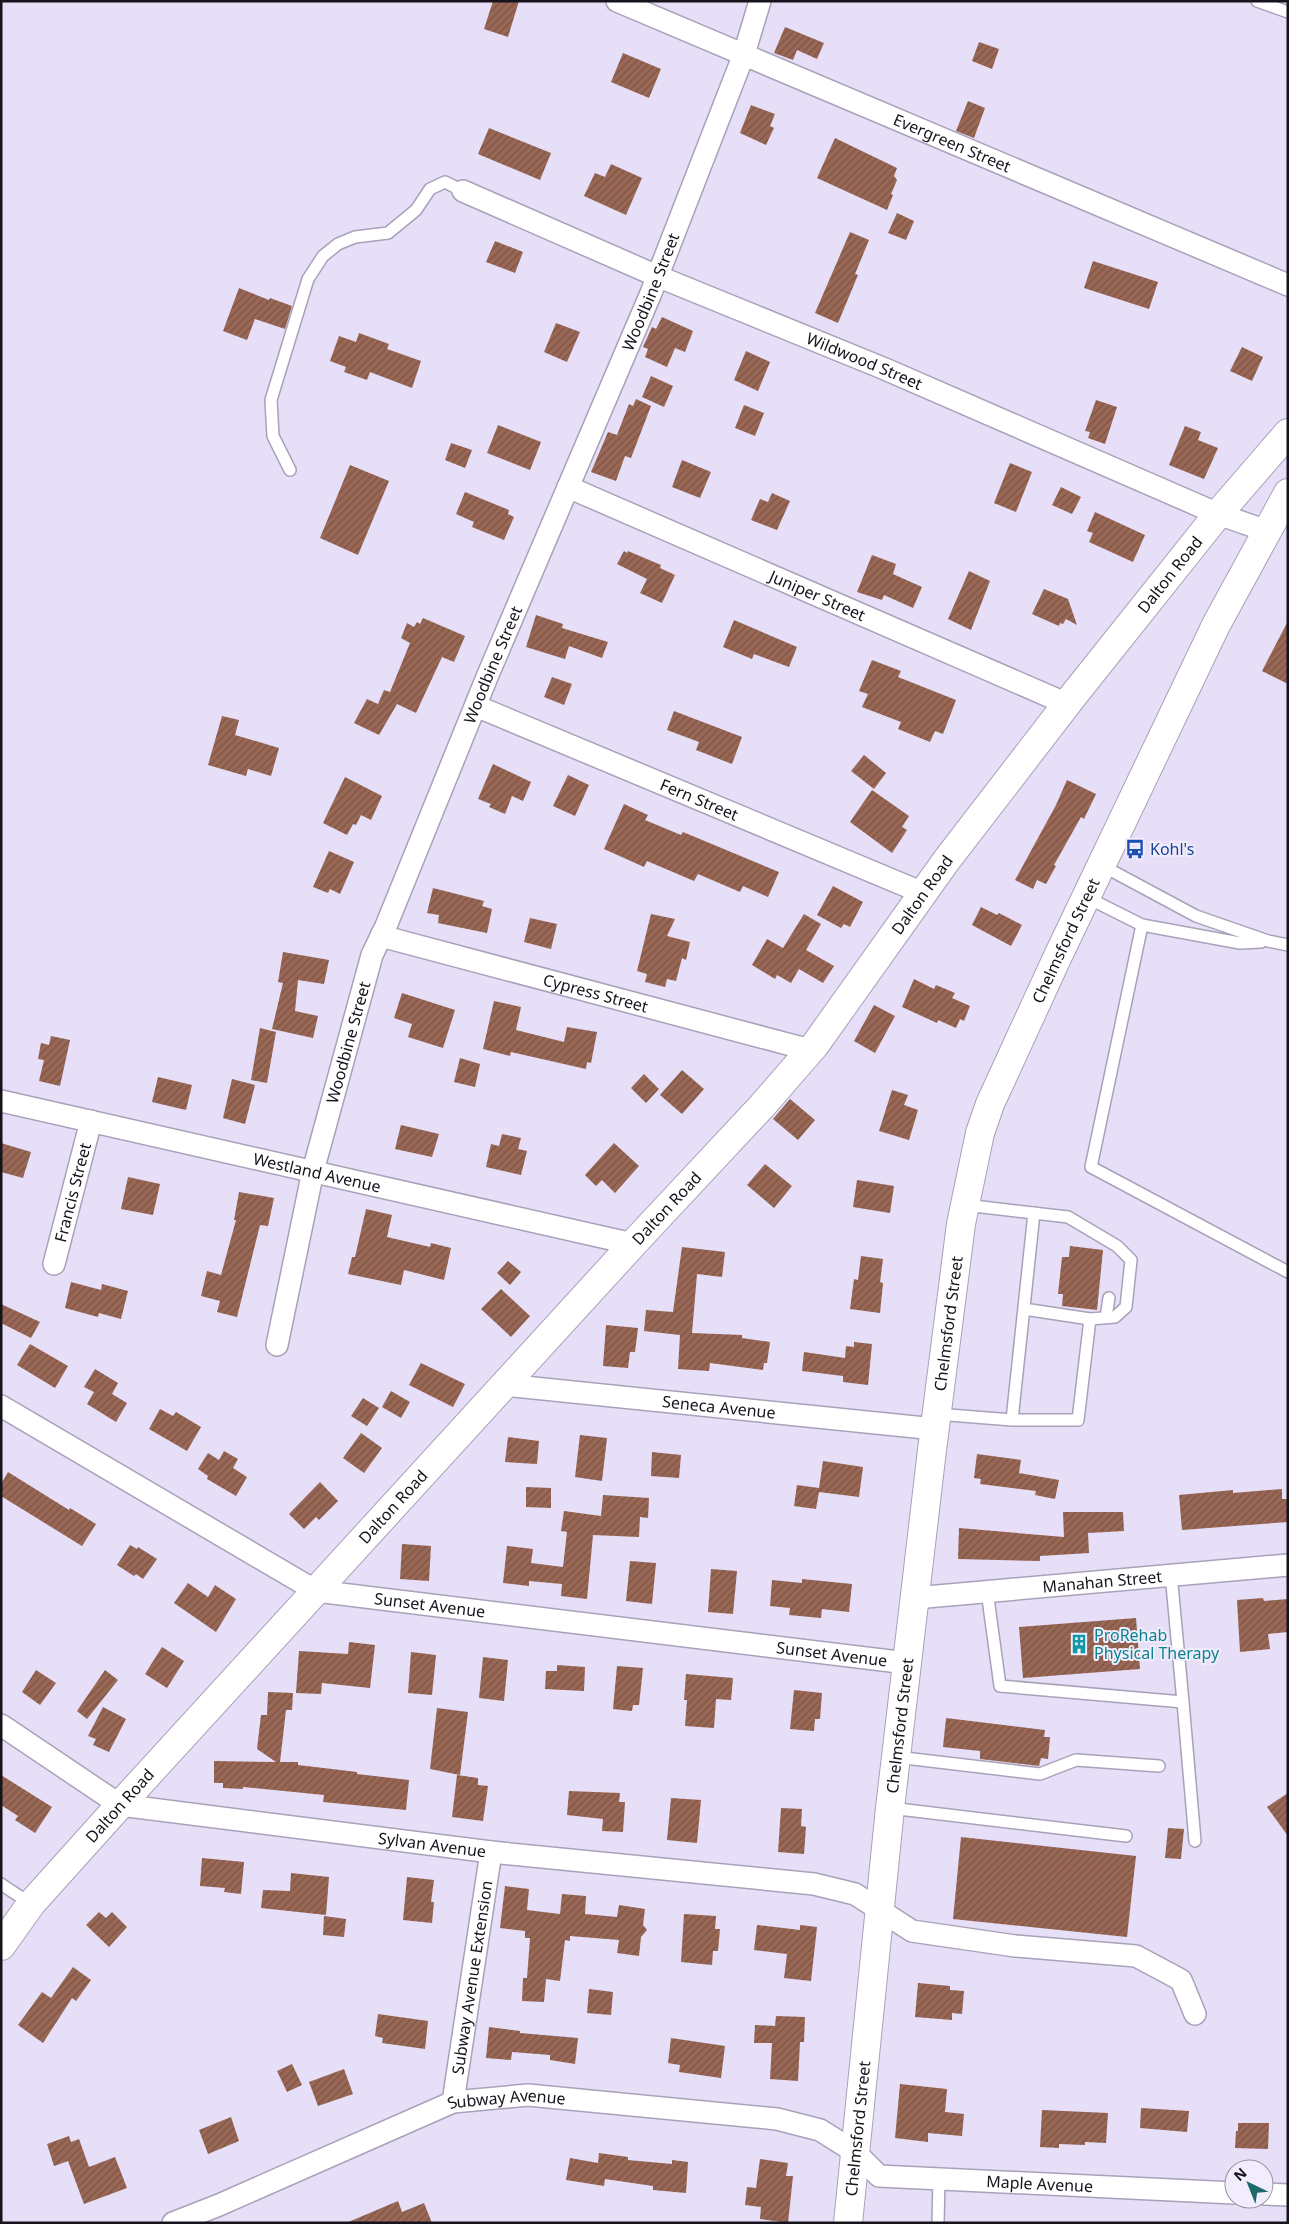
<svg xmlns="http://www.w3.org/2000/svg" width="1289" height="2224" viewBox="0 0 1289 2224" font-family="'Noto Sans',sans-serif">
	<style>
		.building { fill: url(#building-hatch) }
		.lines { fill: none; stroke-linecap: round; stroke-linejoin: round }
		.service-casing { stroke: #a9a1b9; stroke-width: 14 }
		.minor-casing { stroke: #a9a1b9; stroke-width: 24 }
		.tertiary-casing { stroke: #a9a1b9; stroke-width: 30 }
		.primary-casing { stroke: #a9a1b9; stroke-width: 30 }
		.service { stroke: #fff; stroke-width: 11 }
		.minor { stroke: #fff; stroke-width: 21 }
		.tertiary { stroke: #fff; stroke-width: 28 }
		.primary { stroke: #fff; stroke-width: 28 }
		.labels { text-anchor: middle; stroke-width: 4; stroke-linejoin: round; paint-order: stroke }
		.street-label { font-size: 16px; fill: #17131c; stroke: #f2edfc }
		.transit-label { font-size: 16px; fill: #164399; stroke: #f2edfc; text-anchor: start }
		.culture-label { font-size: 16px; fill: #0d838f; stroke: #f2edfc; text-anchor: start }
	</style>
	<defs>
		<pattern id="building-hatch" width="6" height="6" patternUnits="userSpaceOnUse" patternTransform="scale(1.25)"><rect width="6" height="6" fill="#996755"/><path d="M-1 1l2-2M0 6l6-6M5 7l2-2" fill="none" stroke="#7c5446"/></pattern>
	</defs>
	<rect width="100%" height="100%" fill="#e7def7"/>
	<!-- building -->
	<path class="building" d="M493,1H519L508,37L484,29Z
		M785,27L824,43L817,59L797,50L793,60L774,53Z
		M979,42L999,49L992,69L972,61Z
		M623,53L661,69L649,98L611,82Z
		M968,101L985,108L974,138L956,131Z
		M751,105L775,114L770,126L774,128L766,145L740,133Z
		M489,128L551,153L540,180L478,154Z
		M835,138L897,168L894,176L897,180L891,194L893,195L887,210L817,178Z
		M611,164L642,178L626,215L584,196L595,173L605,177Z
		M897,213L914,221L906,240L888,233Z
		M850,232L869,240L855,274L858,275L838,323L815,313Z
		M495,241L523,252L515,273L486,262Z
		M1093,261L1158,282L1149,309L1084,288Z
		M239,288L269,300L270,298L292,306L285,329L255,319L247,340L223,331Z
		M662,317L693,331L685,352L675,348L667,367L645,357L648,349L643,347L652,327L656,329Z
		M556,323L580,332L567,362L544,352Z
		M359,333L389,344L387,349L421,361L412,388L370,372L367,380L344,372L346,367L330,361L339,336L356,342Z
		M1242,347L1263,357L1252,381L1230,371Z
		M746,351L770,362L758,391L734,380Z
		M651,376L673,386L664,407L642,397Z
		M636,399L651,406L631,458L625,456L616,481L591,472L608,432L617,435L629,404L633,406Z
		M1096,400L1117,407L1105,444L1088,438L1090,432L1085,431Z
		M744,405L764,413L755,436L735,428Z
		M498,425L541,442L530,470L487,453Z
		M1185,426L1201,432L1198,440L1218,448L1204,479L1169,465Z
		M451,443L472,450L465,468L445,460Z
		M682,460L711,472L700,498L672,487Z
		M1010,463L1032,472L1016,512L994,503Z
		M350,465L389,481L358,555L320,538Z
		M1061,487L1081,497L1072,514L1052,505Z
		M465,492L509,510L508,514L514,517L504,540L472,527L474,522L456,514Z
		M772,493L790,501L777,530L751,520L760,499L768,502Z
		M1095,512L1145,535L1133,562L1089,542L1093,533L1087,531Z
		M624,551L627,553L628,551L661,565L660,568L675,575L662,603L640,593L647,579L617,564Z
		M872,555L896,564L893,574L922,587L913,608L884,595L882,600L857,592Z
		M969,571L990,581L971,630L948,619Z
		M1044,589L1068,599L1077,625L1066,619L1063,624L1060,623L1059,626L1032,614Z
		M536,615L563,624L562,628L608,642L602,658L569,646L565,659L526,647Z
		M423,618L465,636L454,662L442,657L416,713L397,704L379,735L354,723L367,699L378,704L384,690L390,692L410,643L401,638L407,623L414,627L417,622L420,624Z
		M734,620L797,647L789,667L754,654L752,659L723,647Z
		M1288,621V684L1262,671Z
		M872,660L901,671L898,677L956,700L943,734L935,731L930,742L898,729L901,722L862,707L868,694L859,691Z
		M552,677L572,684L564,705L544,697Z
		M674,711L742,737L732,764L696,750L699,742L667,730Z
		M222,716L239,720L235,735L279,748L271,776L248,769L246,776L208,765Z
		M864,755L886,773L874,789L851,771Z
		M493,764L531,782L523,801L512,796L505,814L489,807L491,804L478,799Z
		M568,775L589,785L575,816L553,806Z
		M345,777L382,796L371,820L361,815L356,825L353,824L347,835L323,823Z
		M1067,780L1096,794L1084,819L1081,817L1054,865L1056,866L1046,884L1037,880L1033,889L1015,880L1056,805Z
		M872,790L909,816L902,827L907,830L892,853L850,822Z
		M624,804L648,815L645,820L681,835L683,832L779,872L768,897L743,886L740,892L698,874L694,881L647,861L644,867L604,849Z
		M329,851L354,862L340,894L330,889L328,893L313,887Z
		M833,886L863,902L850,927L844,924L841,928L817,915Z
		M433,888L484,901L482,906L492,909L487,933L438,923L439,915L427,913Z
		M981,907L997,915L999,913L1022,925L1011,946L972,925Z
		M651,914L675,919L667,936L690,942L686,960L682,958L676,981L667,979L665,987L645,982L647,974L637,971Z
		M804,914L821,924L806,950L834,966L823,983L799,969L791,983L777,975L775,979L752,965L767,939L783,948Z
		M530,918L557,924L551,949L524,942Z
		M283,952L329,960L324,984L298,980L295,1011L318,1016L313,1038L272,1029L283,983L278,982Z
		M914,979L934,989L936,985L955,993L952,998L970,1006L964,1021L960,1019L956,1028L938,1020L937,1023L902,1007Z
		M402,993L455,1010L443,1048L408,1037L412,1024L394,1018Z
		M494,1001L521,1007L516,1030L564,1042L567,1027L597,1032L591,1063L587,1062L586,1069L511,1052L510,1056L483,1049Z
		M874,1005L895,1016L875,1053L854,1041Z
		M260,1028L276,1032L267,1083L251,1080Z
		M51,1036L70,1040L60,1086L39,1081L44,1060L38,1059L41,1043L49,1045Z
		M460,1058L480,1064L475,1087L454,1082Z
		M682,1070L704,1089L682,1114L660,1095Z
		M644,1074L659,1089L646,1103L631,1088Z
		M158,1077L192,1085L186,1110L152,1102Z
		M232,1079L255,1085L245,1124L223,1118Z
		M892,1090L908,1095L904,1105L918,1110L909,1140L879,1131Z
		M790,1099L815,1120L798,1140L773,1119Z
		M401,1125L439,1134L432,1157L395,1149Z
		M502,1134L521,1138L518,1149L527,1151L521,1175L486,1167L491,1144L499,1146Z
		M1,1143L31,1152L23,1178L1,1172Z
		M614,1143L639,1166L615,1193L602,1180L596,1186L585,1175Z
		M765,1164L792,1186L774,1208L747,1185Z
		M128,1177L160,1184L153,1215L121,1209Z
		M857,1180L894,1186L890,1213L853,1207Z
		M239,1192L274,1198L268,1226L260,1225L237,1317L217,1312L220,1301L201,1296L207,1271L221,1275L236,1220H234Z
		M366,1209L392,1215L387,1237L430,1247L431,1243L451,1248L444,1280L404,1270L401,1285L348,1274L352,1257H355Z
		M1070,1246L1103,1250L1097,1310L1062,1306L1063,1294H1058L1062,1257H1069Z
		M682,1247L725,1252L722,1277L697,1274L692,1333L742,1335V1338L770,1342L767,1363H764L763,1370L710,1363L709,1371L678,1369L680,1335L644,1331L646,1310L673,1312Z
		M861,1256L883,1259L880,1282L883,1283L880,1313L850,1309L854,1279L858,1280Z
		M508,1261L521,1272L510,1285L497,1273Z
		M71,1282L101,1290L102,1284L128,1291L121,1319L99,1313L98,1317L65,1308Z
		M501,1289L530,1316L511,1337L481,1309Z
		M1,1304L40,1322L31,1338L1,1323Z
		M606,1325L638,1328L635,1352H630L628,1368L603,1366Z
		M854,1342L872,1344L868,1385L843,1382V1376L802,1371L804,1352L845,1358L846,1346L854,1347Z
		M30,1344L68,1366L55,1388L17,1365Z
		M421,1363L465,1384L453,1407L409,1385Z
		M95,1369L118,1383L112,1394L127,1403L116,1422L87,1404L94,1392L84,1387Z
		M391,1391L410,1402L401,1418L382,1407Z
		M363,1398L379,1408L367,1426L351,1416Z
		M160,1409L173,1416L176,1412L201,1427L187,1451L149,1429Z
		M361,1433L382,1448L364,1473L343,1458Z
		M580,1435L607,1438L602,1481L575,1477Z
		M508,1437L539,1441L537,1464L505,1462Z
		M224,1451L238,1459L233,1468L247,1477L236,1496L207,1479L208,1476L198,1469L208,1453L219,1460Z
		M652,1452L681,1455L679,1478L651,1476Z
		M977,1454L1021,1460L1019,1473L1059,1480L1055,1499L1035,1495L1036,1491L980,1484L981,1479L974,1478Z
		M823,1461L863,1467L859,1497L819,1492L816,1509L794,1506L797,1485L819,1488Z
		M8,1472L69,1510L70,1508L96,1524L82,1546L1,1496V1484Z
		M320,1482L338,1501L319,1520L316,1517L304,1529L289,1514Z
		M526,1487L551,1488V1508L526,1507Z
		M1282,1489V1499H1288V1522L1182,1530L1179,1495L1233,1490V1493Z
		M603,1495L649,1498L648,1518L640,1517L639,1537L593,1535L587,1599L561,1596L562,1584L529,1581V1586L503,1583L507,1546L533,1549L531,1563L563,1567L567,1532L561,1531L564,1511L601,1516Z
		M1063,1512H1123L1124,1531L1088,1533L1089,1553L1040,1556V1561L958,1559L959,1528L1064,1537Z
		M402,1544L431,1546L429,1581L400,1579Z
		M130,1545L137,1549L138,1547L157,1559L143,1579L136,1574L134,1576L117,1565Z
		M630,1561L656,1563L652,1604L626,1601Z
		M711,1569L737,1571L733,1614L708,1612Z
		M802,1579L852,1584L849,1612L822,1609L821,1618L789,1615L790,1608L770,1606L772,1580L802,1583Z
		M188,1583L208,1597L215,1585L236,1599L216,1632L174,1603Z
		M1263,1598L1264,1601L1288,1599V1632L1268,1634L1270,1649L1240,1652L1237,1600Z
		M1136,1618L1140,1669L1023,1678L1019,1627Z
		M349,1642L375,1645L370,1688L322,1683L321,1694L296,1693L299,1651L348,1654Z
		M162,1647L184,1661L167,1688L145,1674Z
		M411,1652L436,1655L432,1695L408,1693Z
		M483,1657L508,1660L504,1701L479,1698Z
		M557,1665L585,1667L584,1691L545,1689L546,1671H557Z
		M617,1666L643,1668L639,1705H633L632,1711L613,1709Z
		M36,1670L56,1683L40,1705L22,1692Z
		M105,1670L118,1680L87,1719L77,1711Z
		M686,1674L733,1678L731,1700L716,1699L714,1728L685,1726L687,1700H684Z
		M794,1690L822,1693L820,1719H815L814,1731L790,1729Z
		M268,1692L293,1693L292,1710H286L280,1762H298V1765L357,1772V1774L409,1780L406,1810L323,1802L324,1795L243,1787V1789L223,1788V1783H214V1761L276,1762L257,1749L261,1715H267Z
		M103,1707L126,1719L109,1752L93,1745L96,1739L88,1736Z
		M437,1708L468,1712L460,1775L430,1769Z
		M946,1718L1045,1730L1044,1737H1050L1048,1759L1041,1758L1039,1766L980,1759V1751L943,1747Z
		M1,1775L52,1807L35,1833L15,1820L18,1816L1,1805Z
		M457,1775L478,1778V1785L488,1786L483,1821L452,1817Z
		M569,1791L620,1793L619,1802H625L623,1832L602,1831L603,1819L567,1815Z
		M1288,1793V1836L1267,1807Z
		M671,1798L701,1800L697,1843L667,1840Z
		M781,1808L802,1809L801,1826L806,1827L804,1854L778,1852Z
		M1168,1828L1184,1829L1181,1859L1165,1858Z
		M961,1837L1136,1856L1127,1937L953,1919Z
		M202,1858L244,1862L241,1894L224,1892L225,1888L200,1886Z
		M291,1873L329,1877L326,1915L261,1908L263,1890L290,1891Z
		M407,1877L434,1880L431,1902H434L432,1923L403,1920Z
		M505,1886L529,1889L527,1910L560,1914L562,1894L586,1896L585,1914L617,1917L619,1905L645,1909L643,1925L647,1930L641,1937L639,1956L617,1953L619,1940L570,1936V1941L565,1940L560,1981L546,1979L544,2002L522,2001L523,1978H527L530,1938H525V1931L500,1928Z
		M99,1912L106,1918L112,1912L127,1927L109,1947L86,1925Z
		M684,1914L716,1916L715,1929H720L718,1951H713L712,1965L681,1962Z
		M324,1916L346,1919L344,1937L323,1935Z
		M757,1925L800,1930V1925L817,1927L811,1981L784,1978L787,1954L754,1950Z
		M73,1967L91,1980L76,2001L72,1998L43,2043L18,2025L42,1992L51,1998Z
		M918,1983L950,1986V1990L964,1991L962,2014L952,2013V2020L915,2017Z
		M589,1989L613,1992L611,2015L587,2013Z
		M378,2014L428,2021L425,2049L382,2043L383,2038L375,2036Z
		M776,2016L805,2017L804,2042H800L798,2081L770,2079L772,2043H754L755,2025L775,2026Z
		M489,2027L520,2031V2033L578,2038L575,2064L550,2060V2055L512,2052L511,2060L486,2058Z
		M671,2038L725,2046L721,2078L679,2072L680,2065L668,2063Z
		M292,2064L302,2085L287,2092L277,2071Z
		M344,2069L353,2094L318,2106L309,2082Z
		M900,2084L947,2089L945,2112L964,2114L962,2136L928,2133V2142L895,2138Z
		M1141,2108L1189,2111L1187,2132L1140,2128Z
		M1042,2110L1108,2113L1106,2143L1085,2142V2145L1059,2144V2148L1040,2147Z
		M231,2117L239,2141L208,2154L199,2130Z
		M1238,2123H1269L1268,2149L1235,2148L1236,2131H1238Z
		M69,2136L71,2142L79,2139L89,2167L115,2157L127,2188L84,2204L68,2161L54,2166L47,2144Z
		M599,2153L628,2157V2160L672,2164V2160L688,2162L686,2193L653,2190V2186L605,2179L604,2186L566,2180L570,2158L598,2163Z
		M760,2159L788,2163L786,2176H793L788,2223L760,2219L761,2207L745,2205L747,2187L756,2188Z
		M398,2201L402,2212L424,2203L432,2223H346Z"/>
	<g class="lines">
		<defs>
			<path id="service" d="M1257,1L1288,12
				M290,470L273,436L271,400L308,279L323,256L338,244L355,237L388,233L416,210L430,189L445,182L463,191
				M1101,865L1196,916L1268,941L1288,945
				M1086,897L1142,925L1240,943L1261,942
				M1142,925L1091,1167L1288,1272
				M965,1205L1068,1217L1117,1246L1131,1260L1126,1307L1115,1317L1090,1319L1024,1309
				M1106,1317L1109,1298
				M937,1414L1012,1420H1078L1090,1319
				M1012,1420L1034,1213
				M987,1591L1000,1686L1183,1702L1171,1574
				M1183,1702L1195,1841
				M896,1757L1040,1774L1076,1760L1159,1766
				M890,1808L1126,1836
				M1,1884L31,1904
				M938,2223L939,2179"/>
			<g id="minor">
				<path id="s1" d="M617,1L1288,285"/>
				<path id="s2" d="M463,191L657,276L885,369L1218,514L1267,531"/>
				<path id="s3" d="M568,487L1067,704"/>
				<path id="s4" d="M476,706L923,893"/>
				<path id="s5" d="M381,936L810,1050"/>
				<path id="s6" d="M1,1101L633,1244"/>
				<path id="s7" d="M54,1264L91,1121"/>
				<path id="s8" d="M277,1345L313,1171L372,955L386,926L487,677L651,293L744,54L760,1"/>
				<path id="s9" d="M504,1385L935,1429"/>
				<path id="s10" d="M1,1406L316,1591L907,1663"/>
				<path id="s11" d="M915,1598L1288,1565"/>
				<path id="s12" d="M1,1725L120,1805L491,1852L814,1884L855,1894L912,1931L1015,1946L1136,1956L1181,1980L1195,2014"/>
				<path id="s13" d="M453,2102L491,1852"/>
				<path d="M1264,2194L1288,2195"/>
				<path id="s14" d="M173,2223L219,2205L453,2102L528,2095L777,2119L820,2130L855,2152L879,2176L1234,2193"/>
			</g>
			<g id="tertiary">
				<path id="s15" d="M1,1946L31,1904L120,1805L633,1244L762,1106L815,1045L946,861L1073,696L1218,514L1288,433"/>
			</g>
			<g id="primary">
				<path id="s16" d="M848,2223L890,1808L932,1450L961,1224L980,1133L990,1104L1057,958L1216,625L1288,493"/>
			</g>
		</defs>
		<!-- service casing -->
		<use href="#service" class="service-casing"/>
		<!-- minor casing -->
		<use href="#minor" class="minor-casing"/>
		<!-- tertiary casing -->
		<use href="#tertiary" class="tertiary-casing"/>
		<!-- primary casing -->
		<use href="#primary" class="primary-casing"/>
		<!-- service -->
		<use href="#service" class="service"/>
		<!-- minor -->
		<use href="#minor" class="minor"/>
		<!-- tertiary -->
		<use href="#tertiary" class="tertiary"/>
		<!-- primary -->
		<use href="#primary" class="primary"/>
	</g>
	<!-- icons -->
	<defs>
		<symbol id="bus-bare" viewBox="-9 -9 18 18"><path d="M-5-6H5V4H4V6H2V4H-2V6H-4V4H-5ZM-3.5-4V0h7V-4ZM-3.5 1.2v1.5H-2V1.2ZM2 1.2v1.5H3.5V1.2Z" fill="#1a4fb4" stroke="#f2edfc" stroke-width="2.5" paint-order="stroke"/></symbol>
		<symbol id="building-bare" viewBox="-9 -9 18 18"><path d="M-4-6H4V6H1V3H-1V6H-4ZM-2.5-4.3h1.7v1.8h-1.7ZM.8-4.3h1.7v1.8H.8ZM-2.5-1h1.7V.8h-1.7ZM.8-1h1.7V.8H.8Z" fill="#0f9aa8" stroke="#f2edfc" stroke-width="2.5" paint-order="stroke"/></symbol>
	</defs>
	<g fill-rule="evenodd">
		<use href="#bus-bare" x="1121" y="835" width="28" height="28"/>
		<use href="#building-bare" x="1065" y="1630" width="28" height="28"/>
	</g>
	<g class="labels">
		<!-- street labels -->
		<g class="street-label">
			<text dy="6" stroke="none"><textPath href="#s1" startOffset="364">Evergreen Street</textPath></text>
			<text dy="6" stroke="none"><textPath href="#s8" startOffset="1121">Woodbine Street</textPath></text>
			<text dy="6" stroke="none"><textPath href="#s2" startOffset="436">Wildwood Street</textPath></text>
			<text dy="6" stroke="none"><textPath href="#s15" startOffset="1804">Dalton Road</textPath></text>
			<text dy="6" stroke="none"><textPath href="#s3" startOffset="272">Juniper Street</textPath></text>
			<text dy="6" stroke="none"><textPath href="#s8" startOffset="716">Woodbine Street</textPath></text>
			<text dy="6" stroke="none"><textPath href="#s4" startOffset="242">Fern Street</textPath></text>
			<text dy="6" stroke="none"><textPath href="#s15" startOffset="1399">Dalton Road</textPath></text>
			<text dy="6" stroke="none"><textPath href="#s16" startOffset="1309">Chelmsford Street</textPath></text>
			<text dy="6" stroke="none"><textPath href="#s5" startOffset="222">Cypress Street</textPath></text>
			<text dy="6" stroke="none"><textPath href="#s8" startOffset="311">Woodbine Street</textPath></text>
			<text dy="6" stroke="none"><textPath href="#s6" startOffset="324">Westland Avenue</textPath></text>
			<text dy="6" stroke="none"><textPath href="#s7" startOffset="74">Francis Street</textPath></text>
			<text dy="6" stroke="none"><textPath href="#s15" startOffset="994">Dalton Road</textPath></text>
			<text dy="6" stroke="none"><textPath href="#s16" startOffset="905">Chelmsford Street</textPath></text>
			<text dy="6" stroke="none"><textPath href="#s9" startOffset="216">Seneca Avenue</textPath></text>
			<text dy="6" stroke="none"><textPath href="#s15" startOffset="589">Dalton Road</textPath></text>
			<text dy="6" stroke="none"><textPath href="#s11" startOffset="188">Manahan Street</textPath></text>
			<text dy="6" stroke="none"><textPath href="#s10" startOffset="480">Sunset Avenue</textPath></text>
			<text dy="6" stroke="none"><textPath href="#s10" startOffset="885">Sunset Avenue</textPath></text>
			<text dy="6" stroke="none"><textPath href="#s16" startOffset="500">Chelmsford Street</textPath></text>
			<text dy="6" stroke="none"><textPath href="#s15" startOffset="184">Dalton Road</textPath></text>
			<text dy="6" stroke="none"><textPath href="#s12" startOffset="458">Sylvan Avenue</textPath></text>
			<text dy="6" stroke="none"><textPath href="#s13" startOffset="126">Subway Avenue Extension</textPath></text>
			<text dy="6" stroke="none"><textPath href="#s14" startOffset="359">Subway Avenue</textPath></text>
			<text dy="6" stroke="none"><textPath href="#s16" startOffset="95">Chelmsford Street</textPath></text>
			<text dy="6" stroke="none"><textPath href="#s14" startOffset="911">Maple Avenue</textPath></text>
		</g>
		<!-- transit labels -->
		<g class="transit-label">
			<text x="1150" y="855">Kohl's</text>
		</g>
		<!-- culture labels -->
		<g class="culture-label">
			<text x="1094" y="1641">ProRehab<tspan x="1094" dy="18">Physical Therapy</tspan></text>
		</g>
	</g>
	<!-- border -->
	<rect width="1289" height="2224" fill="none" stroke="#17131c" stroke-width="5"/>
	<!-- north arrow -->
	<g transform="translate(1249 2184) rotate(317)"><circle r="24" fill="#f2edfc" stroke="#9a96a2"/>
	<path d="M0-4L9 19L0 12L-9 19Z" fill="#1e6a6b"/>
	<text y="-8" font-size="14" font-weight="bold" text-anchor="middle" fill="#17131c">N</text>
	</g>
</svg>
